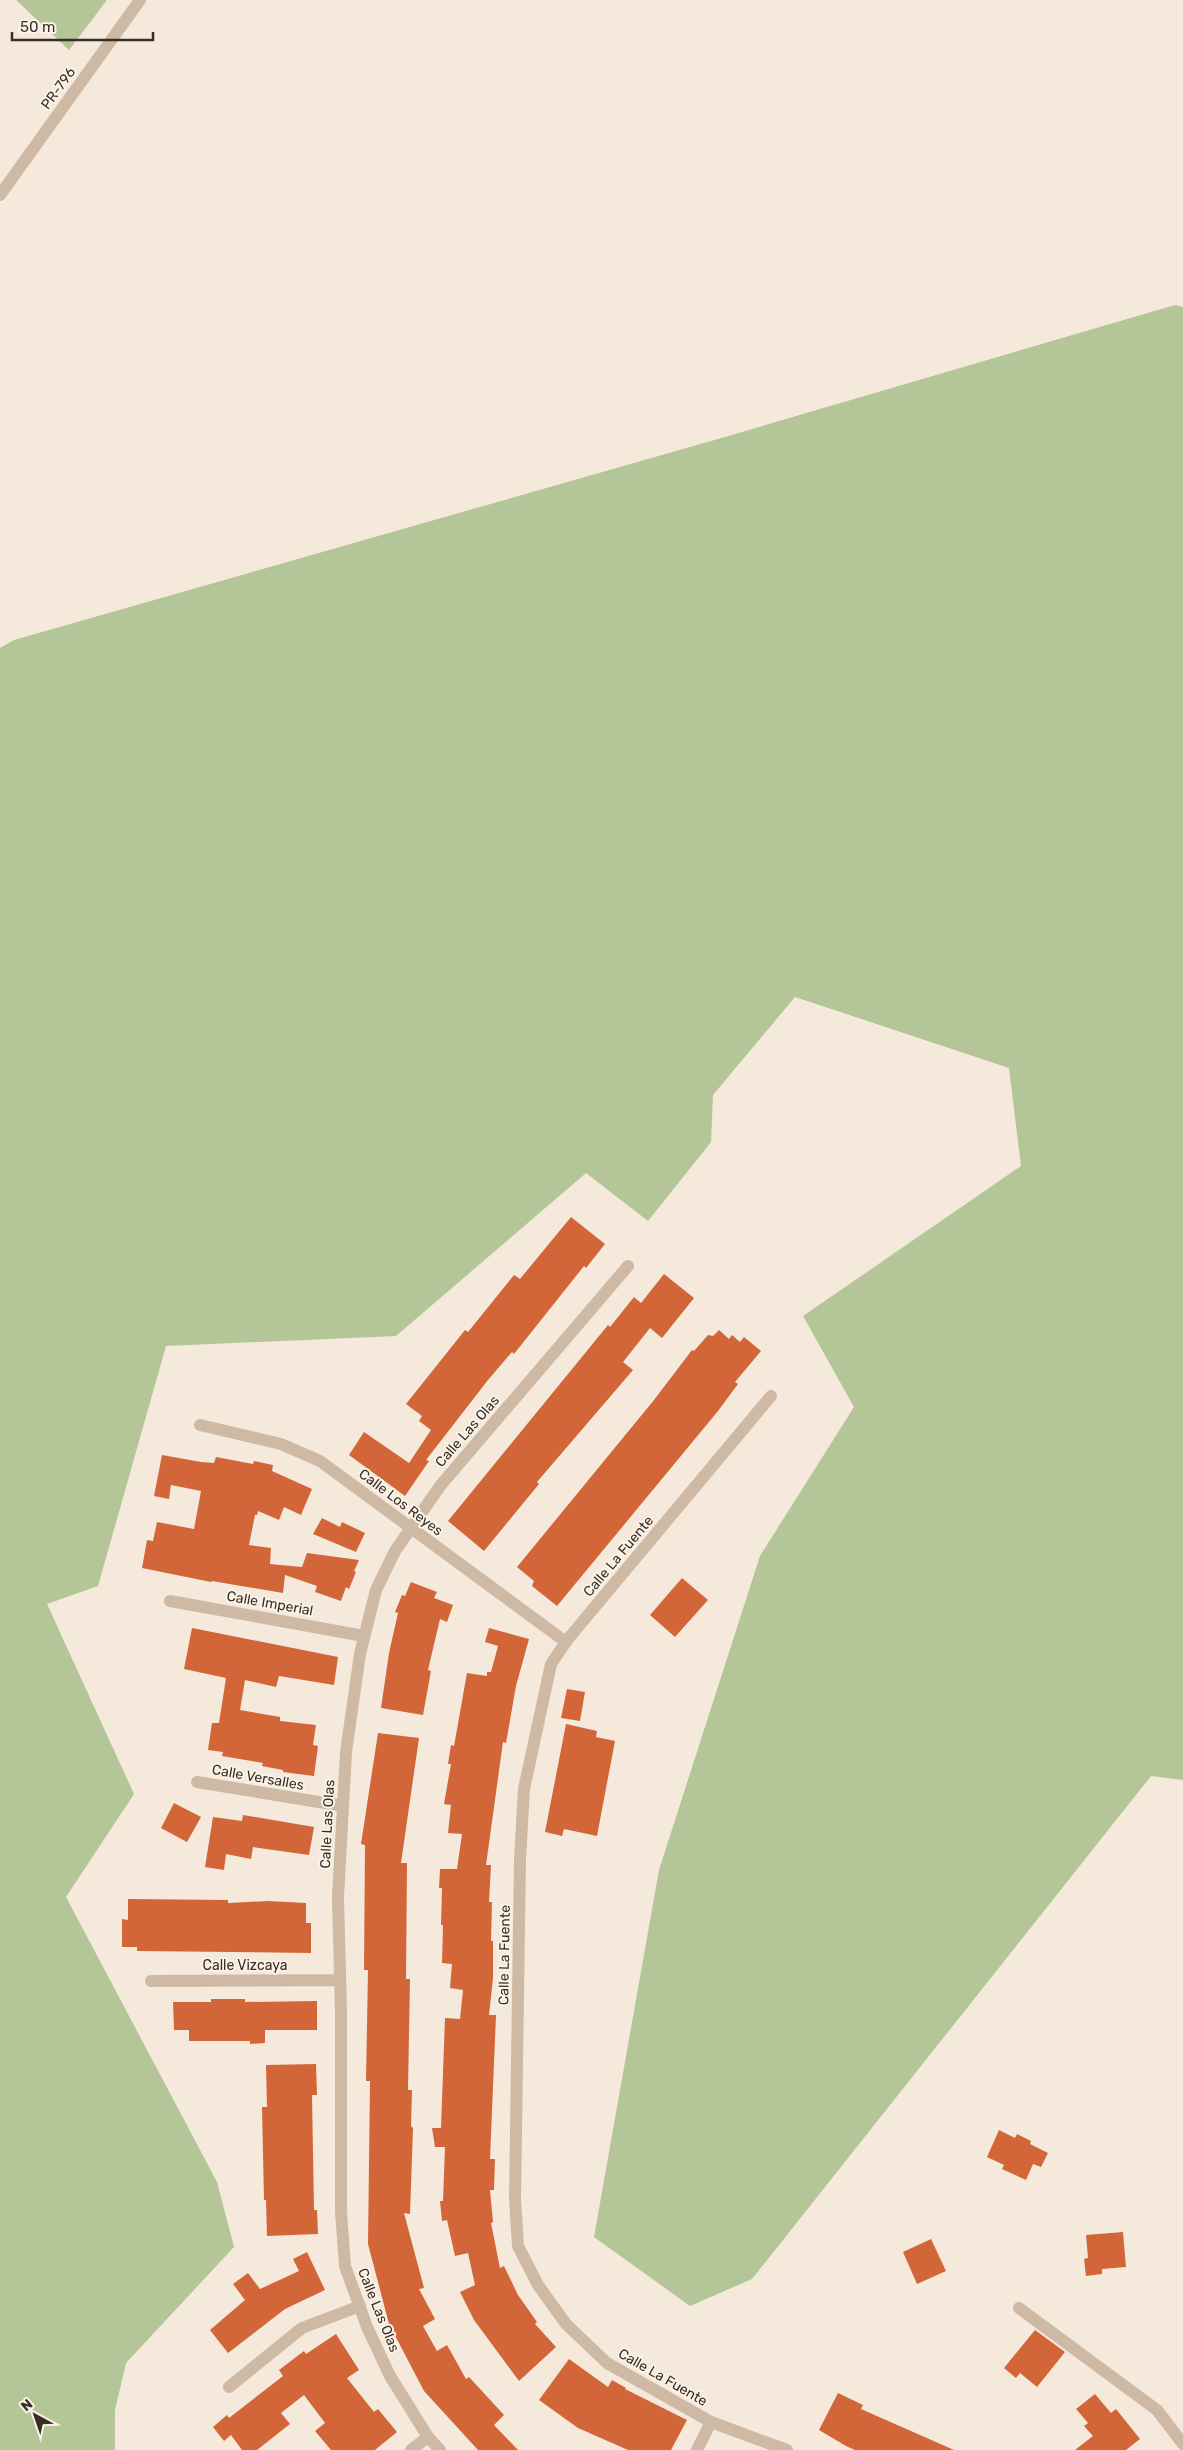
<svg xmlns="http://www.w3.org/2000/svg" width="1183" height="2450" viewBox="0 0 1183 2450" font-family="Rubik,sans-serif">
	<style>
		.green { fill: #b4c598 }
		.building { fill: #d36639 }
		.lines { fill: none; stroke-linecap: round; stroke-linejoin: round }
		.minor { stroke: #ceb9a4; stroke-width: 12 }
		.tertiary { stroke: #ceb9a4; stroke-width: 12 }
		.labels { text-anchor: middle; stroke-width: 4; stroke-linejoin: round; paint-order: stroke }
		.street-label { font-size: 14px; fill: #382d27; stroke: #fbf3e7 }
	</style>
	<rect width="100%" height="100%" fill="#f4e9da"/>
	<!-- green -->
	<path class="green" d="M16,0H107L69,50Z
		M1175,305L1183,307V1780L1151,1776L752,2279L690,2306L594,2237L659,1870L760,1556L854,1407L803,1316L1021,1166L1009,1068L795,997L713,1095L711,1142L648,1221L586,1173L396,1336L166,1346L98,1586L47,1604L134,1794L66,1897L217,2182L234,2247L126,2363L115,2410V2450H0V648L14,640L718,439Z"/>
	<!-- building -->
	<path class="building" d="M571,1217L605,1244L586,1268L584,1266L514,1354L512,1352L488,1380L426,1460L429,1461L405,1496L349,1455L364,1432L409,1463L431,1430L419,1421L422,1416L406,1404L465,1330L468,1332L514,1275L520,1279Z
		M664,1274L694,1298L662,1338L650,1328L623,1362L633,1370L537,1482L539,1484L484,1551L448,1521L608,1325L610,1327L634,1297L641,1303Z
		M719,1330L729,1339L732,1335L740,1342L744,1337L761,1351L735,1382L738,1384L718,1411L557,1606L532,1586L534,1581L517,1567L654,1400L692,1350L694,1351L708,1335L713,1336Z
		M162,1455L201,1462L214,1463L216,1457L253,1464L254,1461L273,1465L272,1471L312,1489L301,1515L284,1507L279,1520L258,1511L257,1515H255L249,1545L271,1548L270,1564L302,1567L307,1553L359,1560L354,1571L356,1572L349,1589L346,1587L341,1601L315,1592L317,1586L285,1575L283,1593L212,1581L211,1582L142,1568L147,1540L153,1541L157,1522L194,1529L201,1491L171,1485L169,1499L154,1496Z
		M322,1518L340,1527L342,1522L365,1533L356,1552L313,1534Z
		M682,1578L708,1600L675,1637L650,1615Z
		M411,1582L437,1592L434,1598L453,1605L447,1622L440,1619L428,1670L431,1671L423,1715L381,1708L389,1653L398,1613L395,1612L402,1595L405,1596Z
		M192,1628L338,1657L334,1685L279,1676L276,1687L245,1680L240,1710L280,1717V1721L316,1725L313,1745L318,1746L314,1776L283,1772V1770L262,1766L263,1763L222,1756L223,1752L208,1750L212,1723H219L226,1678L184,1669Z
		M489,1628L529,1639L516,1686L506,1743L503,1742L486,1865H491L489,1902H492L491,1941H493V1978L489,2015H496L490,2159H495L494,2190H490L493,2222L491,2223L500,2268L504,2266L518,2295L537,2322L535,2324L556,2347L519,2381L474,2320L460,2292L475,2285L468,2253L455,2256L447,2220L442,2221L440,2201H443L445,2147H435L432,2128H441L445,2018L460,2019L463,1990L450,1988L452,1964L442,1963L443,1925H441L442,1888H439L440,1869H457L462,1834L448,1833L451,1805L444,1804L451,1764H448L451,1745L454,1746L467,1673L487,1676V1672H491L498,1646L485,1642Z
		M567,1689L585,1692L580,1721L561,1718Z
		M566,1724L597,1731L596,1737L615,1741L597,1836L564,1829L562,1836L545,1832Z
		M378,1733L419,1738L401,1863H407L406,1979H410L408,2090H412L411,2126L413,2128L410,2214L404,2213L424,2288L419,2289L435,2319L423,2326L437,2351L447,2345L466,2379L469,2377L504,2415L494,2425L518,2450H478L424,2391L389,2324L368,2244L370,2081H366L368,1970H364L365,1845L361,1844Z
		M174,1803L201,1817L187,1842L161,1828Z
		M243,1815L314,1827L309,1855L253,1847L251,1859L226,1854L224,1870L205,1867L213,1817L242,1821Z
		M128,1899L228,1900V1903L268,1901L306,1903V1923H311V1953L137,1951V1947H122V1919L128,1920Z
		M211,1999H245V2002L317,2001V2030H265V2043L250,2044V2041H189V2030H174L173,2002H211Z
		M316,2064L317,2095H312L314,2210H317L318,2234L267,2236L266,2200H264L262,2107H267L266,2065Z
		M999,2130L1015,2138L1017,2134L1031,2141L1030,2144L1048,2153L1041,2167L1033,2164L1026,2180L1002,2169L1004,2165L987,2157Z
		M1123,2232L1126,2267L1102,2269V2274L1086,2276L1084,2259L1088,2258L1086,2235Z
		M931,2239L946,2271L917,2284L903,2252Z
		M307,2252L325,2290L285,2309L228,2353L210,2330L245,2300L233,2284L248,2273L260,2289L299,2271L293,2259Z
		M1035,2330L1065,2352L1037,2387L1020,2373L1016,2378L1004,2368Z
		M336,2334L359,2370L347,2378L374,2412L378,2409L397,2432L375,2450H331L315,2431L325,2423L304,2395L281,2413L290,2424L257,2450H242L231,2435L224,2441L213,2427L227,2415L229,2418L283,2376L279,2370L304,2351L306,2354Z
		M569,2359L608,2387L612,2380L626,2388L625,2389L687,2420L671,2450H628L578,2428L539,2400Z
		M838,2393L863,2405L861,2409L954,2450H855L846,2446L819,2430Z
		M1095,2394L1111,2413L1116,2409L1140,2439L1126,2450H1075L1093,2436L1084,2426L1088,2423L1076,2409Z"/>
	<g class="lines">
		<!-- minor -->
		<path class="minor" d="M771,1396L568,1639L551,1664L524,1789L520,1859L515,2199L518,2246L538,2285L566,2324L607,2363L711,2422L787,2450
			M200,1425L281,1444L320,1461L566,1642
			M170,1601L364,1636
			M197,1782L343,1806
			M151,1981L340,1980
			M1019,2308L1157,2410L1183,2444
			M229,2387L302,2328L360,2306
			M411,2450L428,2437
			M440,2450L428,2437L390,2376L367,2327L345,2266L341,2211V2013L338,1897L346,1752L360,1654L376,1590L395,1551L440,1486L628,1266
			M697,2450L711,2422"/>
		<!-- tertiary -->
		<path class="tertiary" d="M0,195L140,0"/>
	</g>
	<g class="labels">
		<!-- street labels -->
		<g class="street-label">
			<text transform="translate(58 88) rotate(-54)" y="5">PR-796</text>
			<text transform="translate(467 1431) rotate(-49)" y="5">Calle Las Olas</text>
			<text transform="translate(401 1502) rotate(37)" y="5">Calle Los Reyes</text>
			<text transform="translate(618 1556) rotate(-50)" y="5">Calle La Fuente</text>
			<text transform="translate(270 1603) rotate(10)" y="5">Calle Imperial</text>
			<text transform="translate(258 1777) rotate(10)" y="5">Calle Versalles</text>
			<text transform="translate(327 1824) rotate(-87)" y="5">Calle Las Olas</text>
			<text transform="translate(504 1955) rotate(-89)" y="5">Calle La Fuente</text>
			<text x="245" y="1970">Calle Vizcaya</text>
			<text transform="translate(379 2310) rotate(68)" y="5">Calle Las Olas</text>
			<text transform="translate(663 2377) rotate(30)" y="5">Calle La Fuente</text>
		</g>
	</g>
	<!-- north arrow -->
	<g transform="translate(35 2415) rotate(320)" stroke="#fbf3e7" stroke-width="4" paint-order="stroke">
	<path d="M0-4L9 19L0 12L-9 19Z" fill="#382d27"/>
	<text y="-8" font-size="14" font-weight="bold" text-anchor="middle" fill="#382d27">N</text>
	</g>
	<!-- scale -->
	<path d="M12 32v8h141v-8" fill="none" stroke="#382d27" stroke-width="2.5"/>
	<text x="20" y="32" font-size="15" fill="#382d27" stroke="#fbf3e7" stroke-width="4" paint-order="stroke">50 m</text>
</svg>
